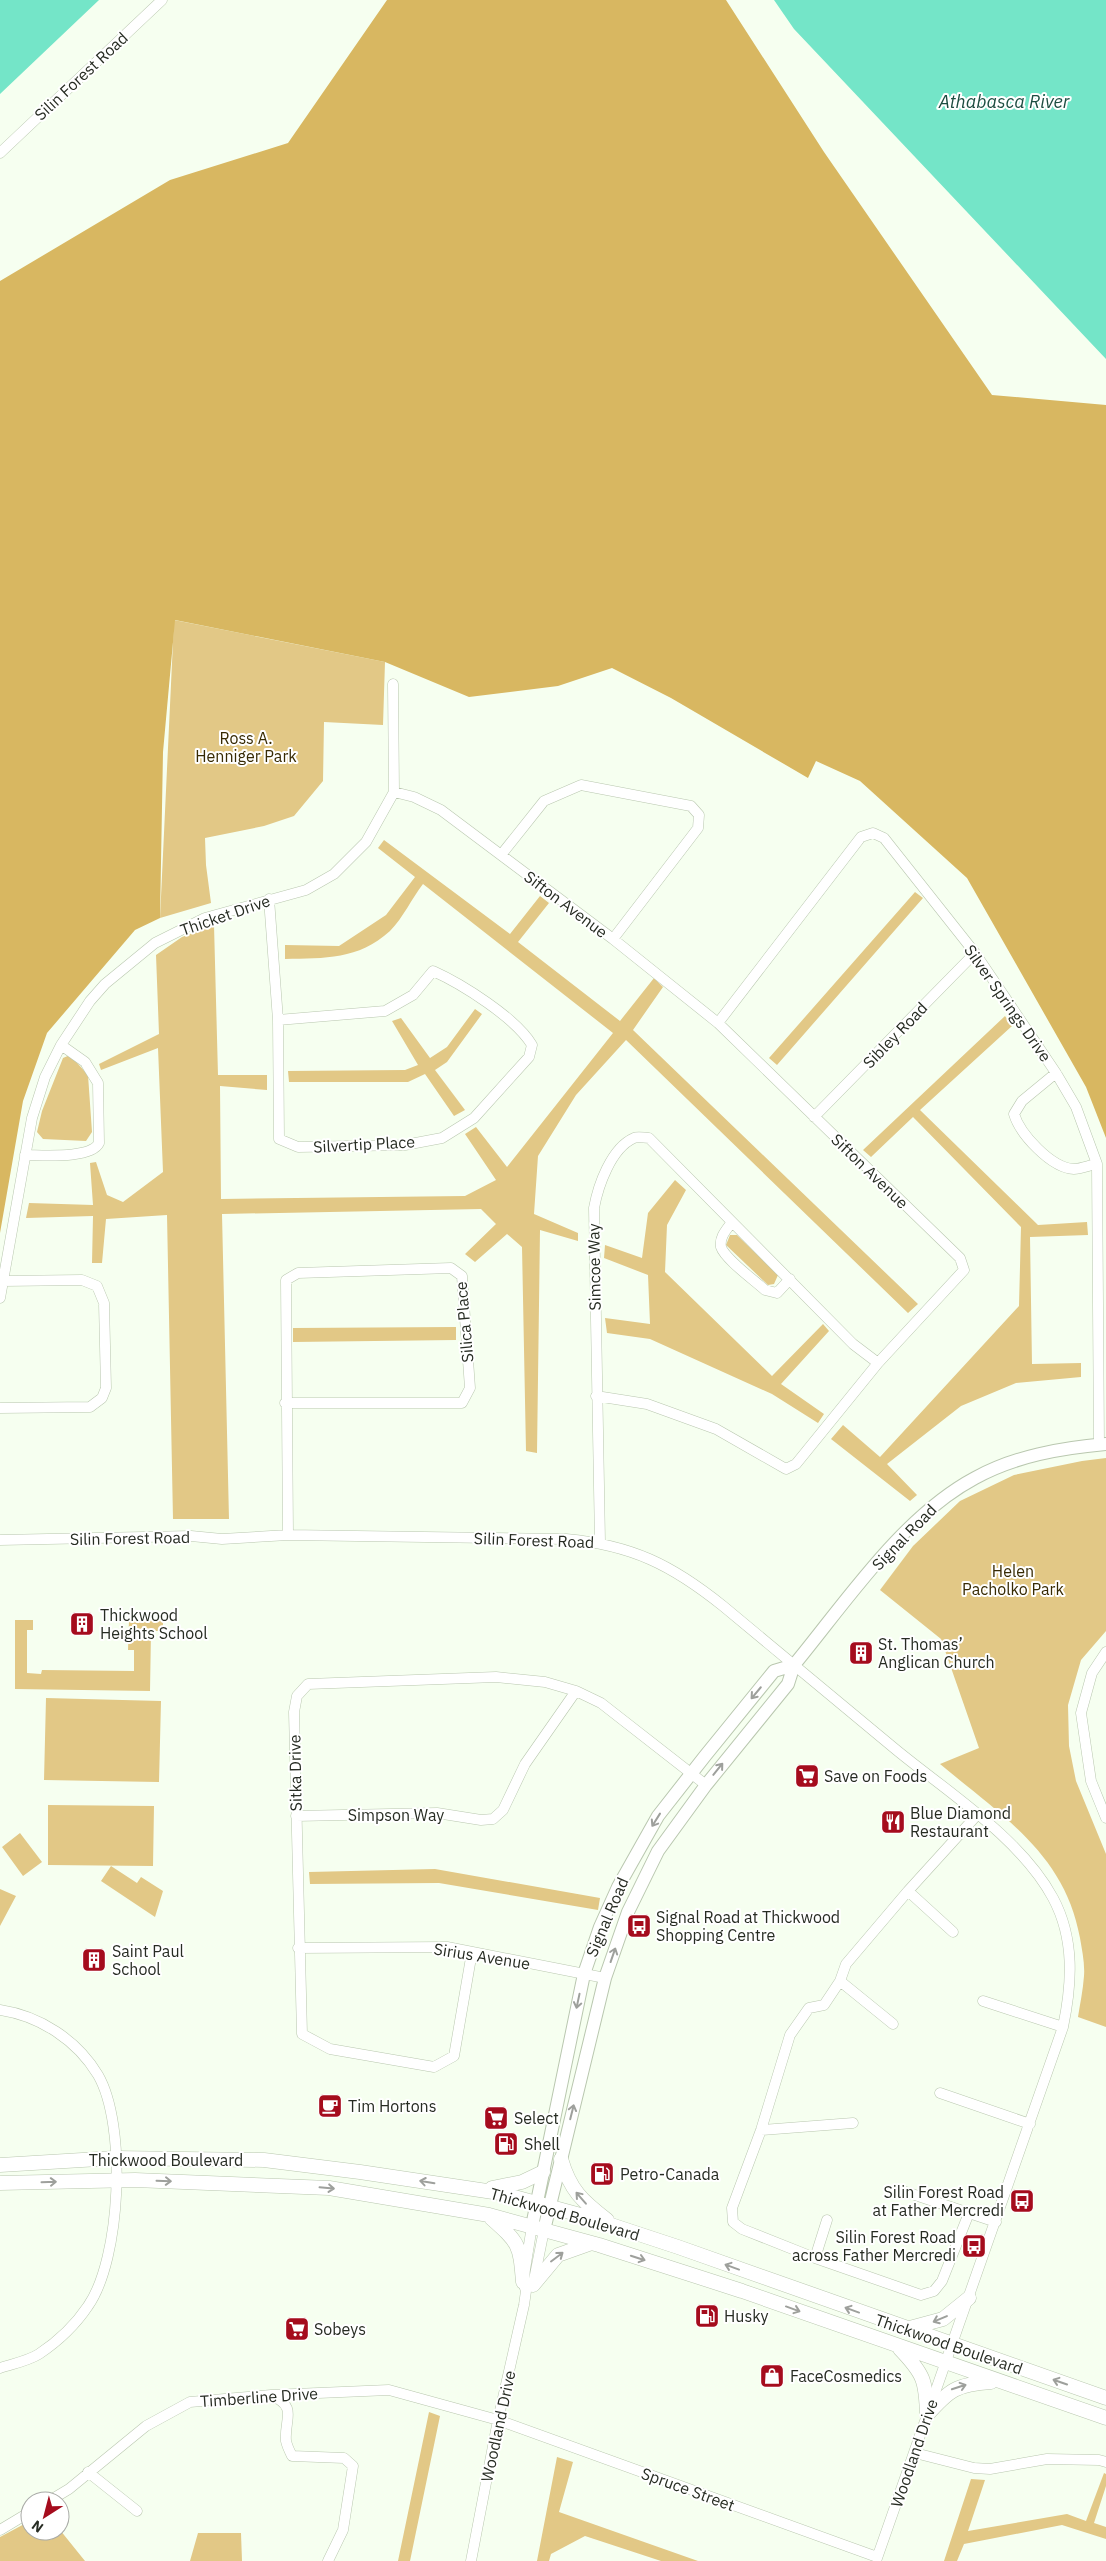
<svg xmlns="http://www.w3.org/2000/svg" width="1106" height="2561" viewBox="0 0 1106 2561" font-family="'IBM Plex Sans',sans-serif">
	<style>
		.green { fill: #e2c886 }
		.forest { fill: #d8b761 }
		.water { fill: #74e5c8 }
		.lines { fill: none; stroke-linecap: round; stroke-linejoin: round }
		.minor-casing { stroke: #b9c7af; stroke-width: 11 }
		.tertiary-casing { stroke: #b9c7af; stroke-width: 14 }
		.secondary-casing { stroke: #b9c7af; stroke-width: 15 }
		.minor { stroke: #fff; stroke-width: 10 }
		.tertiary { stroke: #fff; stroke-width: 12 }
		.secondary { stroke: #fff; stroke-width: 14 }
		.oneway { stroke: #9ea09c }
		.labels { text-anchor: middle; stroke-width: 4; stroke-linejoin: round; paint-order: stroke }
		.street-label { font-size: 16px; fill: #272c23; stroke: #fff }
		.park-label { font-size: 16px; fill: #372a03; stroke: #fff }
		.poi-label { font-size: 16px; fill: #272c23; stroke: #fff; text-anchor: start }
		.water-label { font-size: 18px; font-style: italic; fill: #1c4d41; stroke: #fff }
	</style>
	<rect width="100%" height="100%" fill="#f6fff0"/>
	<!-- green -->
	<path class="green" d="M174,620L385,662L383,725L324,722L323,781L294,816L264,826L205,838L206,865L211,903L160,918Z
		M384,840L510,934L540,896L549,903L518,942L620,1021L654,978L663,987L633,1030L918,1304L908,1313L626,1040L576,1095L538,1156L534,1214L578,1233V1241L540,1230L537,1453L526,1451L522,1247L507,1234L475,1262L465,1254L496,1224L481,1209L222,1214L229,1519H173L167,1215L106,1219L102,1263H92L93,1216L26,1218L29,1203L93,1205L90,1163L96,1162L107,1195L123,1202L163,1172L158,1048L101,1070L99,1064L159,1034L156,955L182,937L214,925L218,1075H267V1090L220,1086L221,1199L465,1196L496,1180L465,1134L476,1127L507,1167L613,1033L423,884C412,898 403,918 390,931C358,960 325,958 285,959V945L339,946L386,915L415,877L378,848Z
		M915,892L923,898L777,1065L769,1058Z
		M475,1009L482,1014L447,1062L435,1070L465,1110L454,1116L425,1074L408,1082H289L288,1071L405,1070L418,1065L392,1021L401,1018L430,1058L447,1047Z
		M1005,1016L1012,1026L920,1110L1038,1225L1087,1222L1088,1235L1030,1237L1032,1364L1081,1363V1377L1016,1383L961,1406L887,1464L917,1495L910,1501L831,1439L843,1425L880,1457L1019,1306L1021,1227L913,1117L871,1157L863,1150Z
		M70,1055L88,1075L92,1132L86,1141L43,1139L37,1132L42,1111L63,1058Z
		M675,1180L686,1190L667,1225L665,1272L772,1376L823,1324L829,1331L781,1384L824,1414L818,1423L772,1394L650,1339L607,1333L605,1318L650,1324L648,1275L604,1258L605,1245L642,1258L648,1213Z
		M730,1235H737L778,1275L774,1284L768,1285L726,1245Z
		M456,1327V1340L293,1342V1328Z
		M1106,1458V1631L1081,1660L1068,1705L1069,1746L1076,1781L1106,1854V2027L1078,2017C1080,2004 1083,1990 1084,1976C1085,1964 1082,1950 1080,1938C1065,1854 1002,1816 940,1764L979,1748L941,1639L880,1590L913,1546L960,1501L1014,1475L1082,1461Z
		M15,1620H33V1630H27V1673L41,1674L42,1670L134,1671V1650H128L129,1620L163,1621V1631H151L150,1691L15,1689Z
		M46,1698L161,1701L159,1782L44,1780Z
		M48,1805L154,1806L153,1866L48,1865Z
		M20,1833L42,1862L23,1876L2,1847Z
		M111,1866L137,1883L141,1877L163,1891L155,1917L101,1881Z
		M435,1869L600,1898L598,1910L439,1883L310,1884L309,1872Z
		M0,1889L16,1896L0,1926Z
		M429,2412L440,2416L410,2561H398Z
		M557,2457L573,2462L559,2512L698,2561H661L585,2536L551,2554L549,2561H537Z
		M1104,2473L1106,2474V2486L1094,2523L1106,2527V2539L1062,2525L964,2544L957,2561H944L971,2479L985,2480L968,2531L1067,2514L1086,2521Z
		M30,2521V2531L60,2530L85,2561H0V2537Z
		M198,2533H241L242,2561H190Z"/>
	<!-- forest -->
	<path class="forest" d="M387,0H726L824,152L992,395L1106,405V1138L1086,1087L967,878L860,781L816,761L808,778L671,698L612,668L558,686L469,697L385,662L175,620L163,752L160,918L135,930L47,1033L23,1101L0,1233V281L170,180L288,143Z"/>
	<!-- water -->
	<path class="water" d="M0,0H99L0,94Z
		M774,0H1106V359L794,29Z"/>
	<g class="lines">
		<defs>
			<path id="minor" d="M0,153L162,0
				M394,792L414,797L441,810L613,939L718,1023L960,1258L964,1270L878,1363L796,1464L786,1469L716,1429L647,1404L596,1396
				M501,855L544,801L581,785L691,806L699,815L698,828L613,939
				M269,899L278,1020L279,1139L298,1147L405,1145L442,1138L474,1118L529,1057L532,1045C516,1018 462,984 433,971L413,995L385,1011L278,1020
				M718,1023L861,837L873,833L884,838L975,953L1056,1073L1076,1107L1097,1164L1099,1445
				M1056,1073L1022,1101L1014,1114C1020,1134 1051,1168 1074,1169C1081,1169 1090,1165 1097,1164
				M814,1117L975,953
				M25,1155C43,1155 91,1159 99,1143L98,1083L85,1062L61,1045
				M732,1222C727,1229 719,1237 721,1247C725,1259 754,1280 765,1290L777,1293L790,1279
				M0,1298L32,1118L45,1077L61,1045L90,1001L105,984L155,943L205,918L306,890L334,874L366,842L394,792L393,684
				M285,1403H462L470,1388L462,1276L451,1268L298,1273L286,1280L288,1535
				M0,1408L90,1407L102,1398L106,1388L104,1303L97,1286L82,1280L3,1281
				M0,1540L191,1536L222,1539L288,1535L566,1539C632,1545 672,1565 723,1606C780,1653 837,1701 894,1748C947,1792 1020,1837 1053,1898C1075,1939 1072,1984 1063,2027L876,2561
				M600,1542L594,1208C598,1186 611,1148 634,1138C638,1136 644,1138 649,1138L853,1344L878,1363
				M1106,1652L1092,1673L1081,1713L1091,1781L1106,1818
				M296,1816L437,1813L481,1820L493,1819L503,1810L525,1764L576,1691
				M908,1891L953,1932
				M298,1948L447,1947L605,1978
				M472,1952L454,2056L434,2067L330,2049L302,2034L294,1712L297,1696L308,1684L496,1677L545,1682L576,1691L601,1703L706,1785
				M840,1981L893,2024
				M983,2001L1063,2027
				M0,2010C40,2016 77,2040 98,2075C127,2125 121,2259 88,2306C76,2324 57,2342 39,2354C28,2361 12,2364 0,2368
				M940,2093L1030,2124
				M761,2130L853,2123
				M906,2192L996,2222
				M969,2213L942,2281L934,2291L921,2295L815,2258L742,2229L733,2222L732,2208L761,2130L790,2035L809,2008L824,2005L840,1981L846,1964L908,1891L977,1815
				M815,2258L827,2220
				M533,2285L544,2230
				M272,2396C298,2407 284,2419 286,2441C287,2446 290,2452 292,2456L344,2458L353,2466L343,2530L328,2561
				M915,2453L974,2468L990,2469L1047,2459L1099,2460L1106,2462
				M88,2472L137,2511
				M49,2501L69,2489L146,2426L190,2402L271,2395L389,2390L498,2420L877,2557
				M0,2530L30,2512
				M471,2561L498,2420L524,2305L526,2291L523,2282L532,2226"/>
			<path id="tertiary" d="M532,2226L584,1974L600,1927L618,1887L658,1816L705,1756L774,1671L794,1665
				M544,2230L605,1978L628,1912L658,1851L706,1785L788,1684L794,1665C846,1602 902,1517 975,1478C1015,1456 1061,1448 1106,1444"/>
			<path id="secondary" d="M561,2159C570,2190 582,2201 607,2220
				M0,2165L115,2158L264,2160L360,2172L500,2193L584,2216L678,2247L1106,2398
				M0,2183L135,2180L329,2188L489,2215L599,2245L742,2291L1106,2418
				M492,2188L522,2182L543,2172
				M491,2218C519,2243 520,2244 523,2282
				M533,2285L558,2255L589,2244
				M906,2329L943,2319L969,2298
				M900,2349C924,2374 926,2381 927,2415
				M927,2415C949,2390 957,2384 991,2382"/>
		</defs>
		<!-- minor casing -->
		<use href="#minor" class="minor-casing"/>
		<!-- tertiary casing -->
		<use href="#tertiary" class="tertiary-casing"/>
		<!-- secondary casing -->
		<use href="#secondary" class="secondary-casing"/>
		<!-- minor -->
		<use href="#minor" class="minor"/>
		<!-- tertiary -->
		<use href="#tertiary" class="tertiary"/>
		<!-- secondary -->
		<use href="#secondary" class="secondary"/>
	</g>
	<!-- one-way arrows -->
	<defs><path id="oneway-shaft" d="M-6 0H5M1.5-3L5.5 0L1.5 3" fill="none" stroke-width="1.6" stroke-linecap="round" stroke-linejoin="round" transform="scale(1.25)"/></defs>
	<g class="oneway">
		<use href="#oneway-shaft" transform="translate(756 1693) rotate(130)"/>
		<use href="#oneway-shaft" transform="translate(718 1769) rotate(-51)"/>
		<use href="#oneway-shaft" transform="translate(656 1820) rotate(122)"/>
		<use href="#oneway-shaft" transform="translate(613 1955) rotate(-71)"/>
		<use href="#oneway-shaft" transform="translate(578 2001) rotate(102)"/>
		<use href="#oneway-shaft" transform="translate(572 2112) rotate(-76)"/>
		<use href="#oneway-shaft" transform="translate(164 2181) rotate(2)"/>
		<use href="#oneway-shaft" transform="translate(49 2182) rotate(-2)"/>
		<use href="#oneway-shaft" transform="translate(427 2182) rotate(-171)"/>
		<use href="#oneway-shaft" transform="translate(327 2188) rotate(5)"/>
		<use href="#oneway-shaft" transform="translate(581 2198) rotate(-131)"/>
		<use href="#oneway-shaft" transform="translate(557 2257) rotate(-37)"/>
		<use href="#oneway-shaft" transform="translate(638 2258) rotate(18)"/>
		<use href="#oneway-shaft" transform="translate(732 2267) rotate(-160)"/>
		<use href="#oneway-shaft" transform="translate(793 2309) rotate(20)"/>
		<use href="#oneway-shaft" transform="translate(852 2310) rotate(-160)"/>
		<use href="#oneway-shaft" transform="translate(940 2319) rotate(157)"/>
		<use href="#oneway-shaft" transform="translate(1060 2382) rotate(-161)"/>
		<use href="#oneway-shaft" transform="translate(959 2387) rotate(-18)"/>
	</g>
	<!-- icons -->
	<defs>
		<symbol id="building-square" viewBox="-11 -11 22 22"><rect x="-9" y="-9" width="18" height="18" rx="4" fill="#a50c1d" stroke="#fff"/><path d="M-4-6H4V6H1V3H-1V6H-4ZM-2.5-4.3h1.7v1.8h-1.7ZM.8-4.3h1.7v1.8H.8ZM-2.5-1h1.7V.8h-1.7ZM.8-1h1.7V.8H.8Z" fill="#fff"/></symbol>
		<symbol id="supermarket-square" viewBox="-11 -11 22 22"><rect x="-9" y="-9" width="18" height="18" rx="4" fill="#a50c1d" stroke="#fff"/><path d="M-6-5.5h2.5l.6 2H6L4.5 2H-2.5L-4.4-4H-6ZM-1.5 3.2a1.3 1.3 0 1 0 .1 0ZM3 3.2a1.3 1.3 0 1 0 .1 0Z" fill="#fff"/></symbol>
		<symbol id="restaurant-square" viewBox="-11 -11 22 22"><rect x="-9" y="-9" width="18" height="18" rx="4" fill="#a50c1d" stroke="#fff"/><path d="M-5-6h1v4h1v-4h1v4h1v-4h1v5L-1.5 .5V6h-2V.5L-5-1ZM5-6V6H3V1.5H1.5Q1.5-4 5-6Z" fill="#fff"/></symbol>
		<symbol id="bus-square" viewBox="-11 -11 22 22"><rect x="-9" y="-9" width="18" height="18" rx="4" fill="#a50c1d" stroke="#fff"/><path d="M-5-6H5V4H4V6H2V4H-2V6H-4V4H-5ZM-3.5-4V0h7V-4ZM-3.5 1.2v1.5H-2V1.2ZM2 1.2v1.5H3.5V1.2Z" fill="#fff"/></symbol>
		<symbol id="cafe-square" viewBox="-11 -11 22 22"><rect x="-9" y="-9" width="18" height="18" rx="4" fill="#a50c1d" stroke="#fff"/><path d="M-5.5-4.5H6V0H3Q3 3.5 0 3.5H-2.5Q-5.5 3.5-5.5 0ZM3-3.2v2h1.7v-2ZM-6 4.5H4V6H-6Z" fill="#fff"/></symbol>
		<symbol id="fuel-square" viewBox="-11 -11 22 22"><rect x="-9" y="-9" width="18" height="18" rx="4" fill="#a50c1d" stroke="#fff"/><path d="M-5.5-6h7V0h2V4h1.3V-2.5L3-4.5l.8-.8L6-3V5H2.5V1h-1V6h-7ZM-4.2-4.7v3.2H.2V-4.7Z" fill="#fff"/></symbol>
		<symbol id="shop-square" viewBox="-11 -11 22 22"><rect x="-9" y="-9" width="18" height="18" rx="4" fill="#a50c1d" stroke="#fff"/><path d="M-5-2.5h2.3a2.7 3.5 0 0 1 5.4 0H5L5.5 6h-11ZM-1.5-2.5h3a1.5 2.3 0 0 0-3 0Z" fill="#fff"/></symbol>
	</defs>
	<g fill-rule="evenodd">
		<use href="#building-square" x="68" y="1610" width="28" height="28"/>
		<use href="#building-square" x="847" y="1639" width="28" height="28"/>
		<use href="#supermarket-square" x="793" y="1762" width="28" height="28"/>
		<use href="#restaurant-square" x="879" y="1808" width="28" height="28"/>
		<use href="#bus-square" x="625" y="1912" width="28" height="28"/>
		<use href="#building-square" x="80" y="1946" width="28" height="28"/>
		<use href="#cafe-square" x="316" y="2092" width="28" height="28"/>
		<use href="#supermarket-square" x="482" y="2104" width="28" height="28"/>
		<use href="#fuel-square" x="492" y="2130" width="28" height="28"/>
		<use href="#fuel-square" x="588" y="2160" width="28" height="28"/>
		<use href="#bus-square" x="1008" y="2187" width="28" height="28"/>
		<use href="#bus-square" x="960" y="2232" width="28" height="28"/>
		<use href="#fuel-square" x="693" y="2302" width="28" height="28"/>
		<use href="#supermarket-square" x="283" y="2315" width="28" height="28"/>
		<use href="#shop-square" x="758" y="2362" width="28" height="28"/>
	</g>
	<g class="labels">
		<!-- street labels -->
		<g class="street-label">
			<text transform="translate(81 76) rotate(-43)" y="6">Silin Forest Road</text>
			<text transform="translate(566 904) rotate(37)" y="6">Sifton Avenue</text>
			<text transform="translate(225 915) rotate(-19)" y="6">Thicket Drive</text>
			<text transform="translate(1008 1003) rotate(55)" y="6">Silver Springs Drive</text>
			<text transform="translate(895 1035) rotate(-46)" y="6">Sibley Road</text>
			<text transform="translate(364 1144) rotate(-3)" y="6">Silvertip Place</text>
			<text transform="translate(870 1171) rotate(44)" y="6">Sifton Avenue</text>
			<text transform="translate(594 1267) rotate(-91)" y="6">Simcoe Way</text>
			<text transform="translate(464 1322) rotate(-95)" y="6">Silica Place</text>
			<text transform="translate(904 1537) rotate(-46)" y="6">Signal Road</text>
			<text transform="translate(130 1538) rotate(-1)" y="6">Silin Forest Road</text>
			<text transform="translate(534 1540) rotate(2)" y="6">Silin Forest Road</text>
			<text transform="translate(295 1773) rotate(-91)" y="6">Sitka Drive</text>
			<text x="396" y="1821">Simpson Way</text>
			<text transform="translate(607 1917) rotate(-67)" y="6">Signal Road</text>
			<text transform="translate(482 1956) rotate(9)" y="6">Sirius Avenue</text>
			<text x="166" y="2166">Thickwood Boulevard</text>
			<text transform="translate(565 2214) rotate(16)" y="6">Thickwood Boulevard</text>
			<text transform="translate(949 2344) rotate(19)" y="6">Thickwood Boulevard</text>
			<text transform="translate(259 2397) rotate(-4)" y="6">Timberline Drive</text>
			<text transform="translate(498 2426) rotate(-78)" y="6">Woodland Drive</text>
			<text transform="translate(914 2453) rotate(-71)" y="6">Woodland Drive</text>
			<text transform="translate(688 2489) rotate(20)" y="6">Spruce Street</text>
		</g>
		<!-- park labels -->
		<g class="park-label">
			<text x="246" y="744">Ross A.<tspan x="246" dy="18">Henniger Park</tspan></text>
			<text x="1013" y="1577">Helen<tspan x="1013" dy="18">Pacholko Park</tspan></text>
		</g>
		<!-- poi labels -->
		<g class="poi-label">
			<text x="100" y="1621">Thickwood<tspan x="100" dy="18">Heights School</tspan></text>
			<text x="878" y="1650">St. Thomas’<tspan x="878" dy="18">Anglican Church</tspan></text>
			<text x="824" y="1782">Save on Foods</text>
			<text x="910" y="1819">Blue Diamond<tspan x="910" dy="18">Restaurant</tspan></text>
			<text x="656" y="1923">Signal Road at Thickwood<tspan x="656" dy="18">Shopping Centre</tspan></text>
			<text x="112" y="1957">Saint Paul<tspan x="112" dy="18">School</tspan></text>
			<text x="348" y="2112">Tim Hortons</text>
			<text x="514" y="2124">Select</text>
			<text x="524" y="2150">Shell</text>
			<text x="620" y="2180">Petro-Canada</text>
			<text x="1004" y="2198" text-anchor="end">Silin Forest Road<tspan x="1004" dy="18">at Father Mercredi</tspan></text>
			<text x="956" y="2243" text-anchor="end">Silin Forest Road<tspan x="956" dy="18">across Father Mercredi</tspan></text>
			<text x="724" y="2322">Husky</text>
			<text x="314" y="2335">Sobeys</text>
			<text x="790" y="2382">FaceCosmedics</text>
		</g>
		<!-- water labels -->
		<g class="water-label">
			<text x="1004" y="108">Athabasca River</text>
		</g>
	</g>
	<!-- north arrow -->
	<g transform="translate(45 2516) rotate(216)"><circle r="24" fill="#ffffff" stroke="#a9aba7"/>
	<path d="M0-4L9 19L0 12L-9 19Z" fill="#a50c1d"/>
	<text y="-8" font-size="14" font-weight="bold" text-anchor="middle" fill="#272c23">N</text>
	</g>
</svg>
